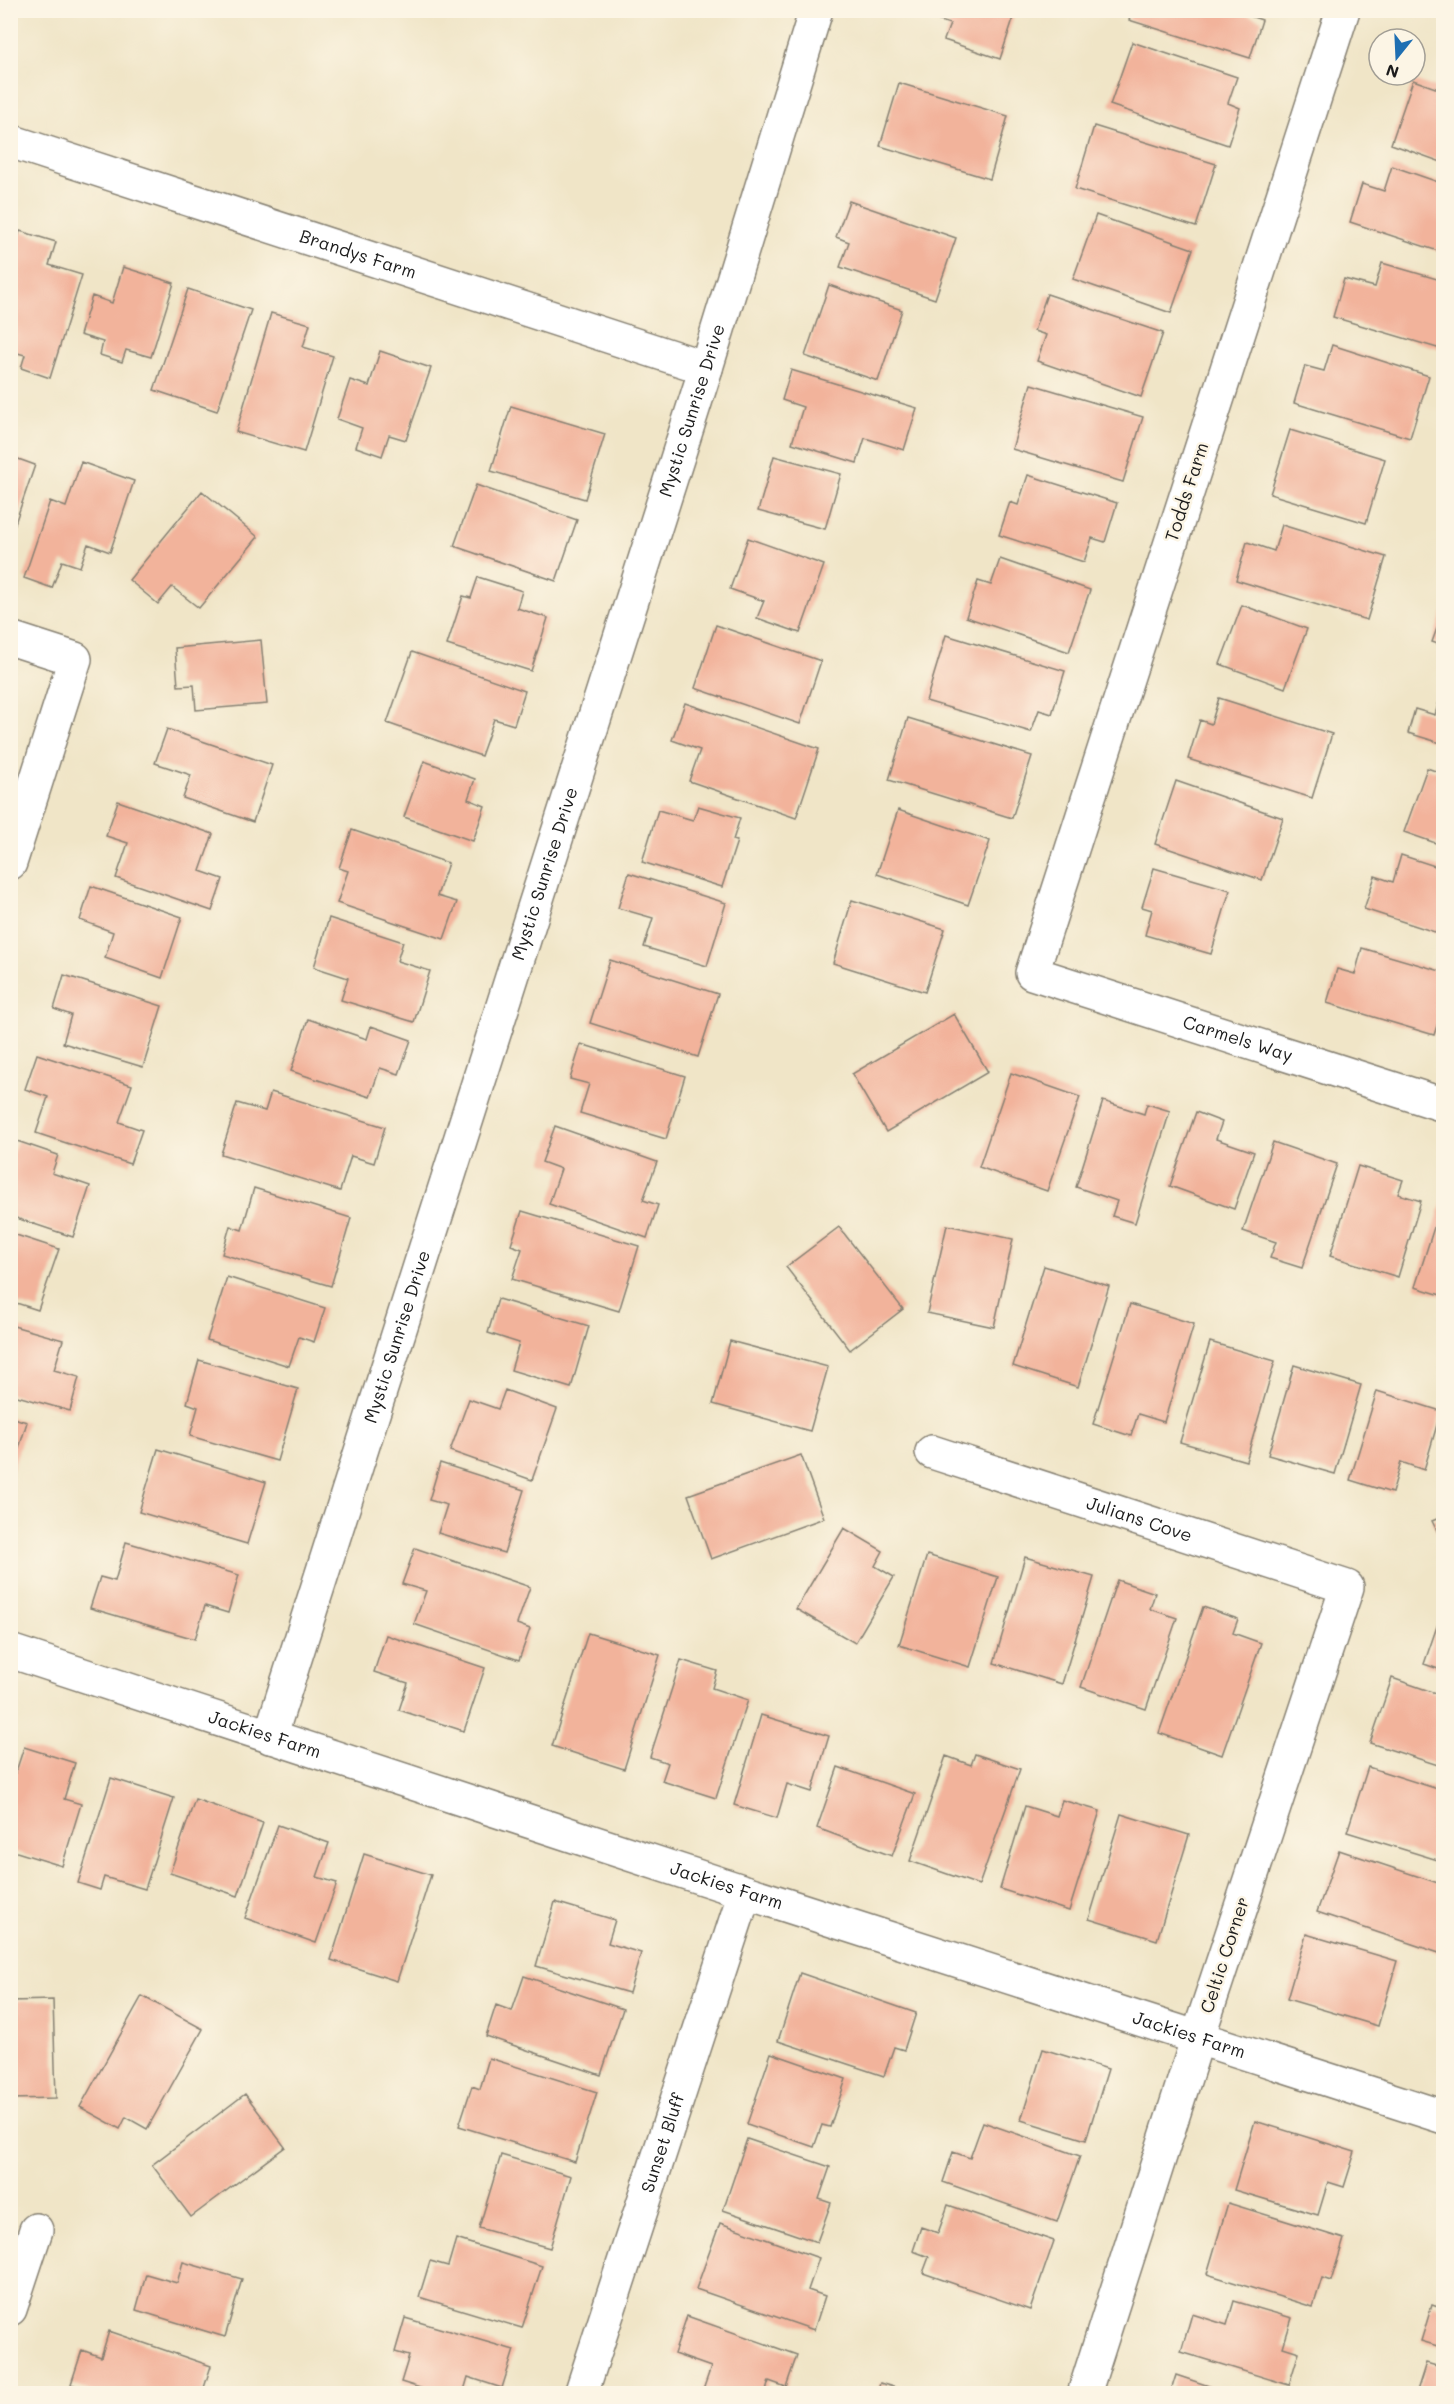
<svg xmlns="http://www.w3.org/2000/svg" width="1454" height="2404" viewBox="0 0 1454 2404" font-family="Mali,sans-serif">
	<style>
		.building { fill: #f2b39b }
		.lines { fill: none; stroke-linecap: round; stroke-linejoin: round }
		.street-casing { stroke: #868072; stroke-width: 36 }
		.street { stroke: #fff; stroke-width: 33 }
		.labels { text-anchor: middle; stroke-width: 5; stroke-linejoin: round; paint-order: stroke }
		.street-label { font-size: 18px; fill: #1c1c1c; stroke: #fcf5e5 }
	</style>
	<rect width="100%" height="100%" fill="#fcf5e5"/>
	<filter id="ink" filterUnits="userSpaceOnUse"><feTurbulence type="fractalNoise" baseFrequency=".0167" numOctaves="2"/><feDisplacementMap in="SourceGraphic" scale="12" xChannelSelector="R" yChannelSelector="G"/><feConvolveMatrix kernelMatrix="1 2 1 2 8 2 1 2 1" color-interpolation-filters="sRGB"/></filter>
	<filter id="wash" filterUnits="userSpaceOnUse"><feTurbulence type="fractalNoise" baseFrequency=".008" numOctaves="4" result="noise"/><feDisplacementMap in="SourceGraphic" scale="24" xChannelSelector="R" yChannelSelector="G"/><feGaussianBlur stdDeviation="1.35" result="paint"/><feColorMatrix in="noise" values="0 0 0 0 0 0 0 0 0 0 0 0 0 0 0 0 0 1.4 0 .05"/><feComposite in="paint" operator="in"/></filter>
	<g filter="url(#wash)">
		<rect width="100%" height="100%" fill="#f0e5c7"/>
		<g id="blocks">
			<!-- building -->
			<path class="building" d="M916,10H1016L1000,59L944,40L950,24L915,13Z
				M1132,10H1242L1241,13L1262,20L1250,58L1129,20Z
				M1132,42L1237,77L1228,103L1240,108L1228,145L1110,105Z
				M1413,80L1444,91V163L1391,144Z
				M899,83L1008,116L990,179L880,146Z
				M1094,126L1216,164L1196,227L1075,189Z
				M1392,166L1444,184V253L1350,222L1362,184L1384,191Z
				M849,201L956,238L935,299L840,267L849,242L836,237Z
				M1096,215L1193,249L1171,313L1073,279Z
				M20,231L56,242L49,265L82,275L50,378L21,368L25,355L10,351V260Z
				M1382,263L1444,281V350L1333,317L1344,279L1375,287Z
				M123,267L174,283L151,357L126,350L122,362L100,355L103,342L80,335L92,296L112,303Z
				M829,285L902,310L878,381L805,356Z
				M188,289L251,310L217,411L154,390Z
				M1047,294L1163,333L1141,397L1037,361L1046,335L1034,331Z
				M271,313L310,324L303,347L333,356L304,452L236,432Z
				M1332,345L1429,376L1410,438L1294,403L1305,366L1324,371Z
				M380,351L431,368L406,440L389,435L382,456L356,447L362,428L337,419L350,380L369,386Z
				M791,370L917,408L904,450L865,438L857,463L792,443L803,407L782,400Z
				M1031,384L1143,417L1123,482L1012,449Z
				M511,406L605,434L585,499L491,471Z
				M1290,430L1385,459L1366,523L1270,494Z
				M10,456L35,465L11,535H10Z
				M774,456L841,474L825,529L758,511Z
				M81,462L134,481L110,552L88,544L80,567L62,561L52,588L24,578L50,501L66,507Z
				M1028,475L1117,503L1105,542L1092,538L1084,562L999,535L1010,502L1018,505Z
				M476,485L577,520L556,581L454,546Z
				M202,491L258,537L199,608L172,587L158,604L129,580Z
				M1282,525L1386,557L1367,620L1236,580L1247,542L1274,551Z
				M748,538L824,565L800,633L757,618L764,601L730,589Z
				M1000,559L1090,590L1069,652L966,617L978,581L991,585Z
				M478,577L522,591L517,608L548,618L531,671L447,645L463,596L471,598Z
				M1242,605L1307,629L1285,688L1220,664Z
				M1444,609V646L1432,642Z
				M716,625L821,661L800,724L695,688Z
				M946,635L1065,671L1052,714L1039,710L1031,732L926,701Z
				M261,640L267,704L196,710L194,685L178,686L175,648Z
				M412,652L525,691L514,725L494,719L481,756L387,723Z
				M1443,688L1444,744L1408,733L1415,709L1435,715Z
				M1219,698L1332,734L1312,798L1188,759L1200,720L1211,724Z
				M685,703L819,749L796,818L689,781L700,750L672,740Z
				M908,718L1032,756L1012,818L889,780Z
				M167,729L272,765L253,822L183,798L191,775L155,763Z
				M424,761L475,779L468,799L485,806L473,841L404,817Z
				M1427,768L1444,774V846L1404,832Z
				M1176,781L1283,818L1262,880L1155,844Z
				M118,801L213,834L200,871L223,879L212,911L116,878L128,843L106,836Z
				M698,806L740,818L733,840L737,841L722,887L642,862L658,810L693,820Z
				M898,810L990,841L968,905L877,874Z
				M352,830L448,863L437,896L457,902L444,939L337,903L348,871L339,868Z
				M1401,855L1444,869V935L1364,909L1375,876L1393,882Z
				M1154,868L1230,890L1211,954L1145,935L1152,910L1142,907Z
				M629,873L726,903L707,966L644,947L653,918L618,908Z
				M91,886L182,917L162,978L105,958L113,932L80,920Z
				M852,900L945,929L925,992L833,963Z
				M329,918L403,942L397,961L430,971L414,1022L341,1000L348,978L314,967Z
				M1362,948L1444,972V1004L1434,1035L1327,1003L1337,969L1355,974Z
				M610,960L718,994L698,1057L590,1023Z
				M64,975L162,1006L143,1067L63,1043L71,1015L54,1009Z
				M954,1014L988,1072L886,1132L852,1074Z
				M308,1019L367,1039L371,1026L411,1040L399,1074L380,1068L370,1097L291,1071Z
				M581,1044L685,1076L666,1139L580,1113L589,1084L570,1079Z
				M37,1054L132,1085L119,1122L142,1130L130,1164L36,1133L48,1097L25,1089Z
				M1011,1073L1080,1097L1047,1191L979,1167Z
				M271,1092L385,1127L374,1163L351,1156L340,1191L221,1154L237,1103L265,1111Z
				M1103,1101L1144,1114L1147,1104L1170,1111L1135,1223L1112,1216L1117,1201L1076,1187Z
				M1196,1112L1222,1122L1216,1139L1254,1152L1234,1209L1170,1186Z
				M555,1126L657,1162L643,1200L658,1205L647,1238L549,1204L561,1169L542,1162Z
				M17,1141L58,1155L52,1173L90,1186L73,1237L10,1216V1161Z
				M1273,1142L1337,1164L1302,1268L1270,1258L1276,1242L1243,1231Z
				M1358,1166L1403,1180L1398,1194L1421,1201L1398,1277L1330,1256Z
				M254,1188L351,1218L331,1286L222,1254L230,1226L242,1230Z
				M1444,1196V1296L1415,1287Z
				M522,1211L639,1246L619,1311L512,1279L522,1249L511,1245Z
				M947,1225L1013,1239L994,1327L927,1313Z
				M839,1227L903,1309L850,1350L786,1267Z
				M10,1233L59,1249L38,1310L10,1301Z
				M1044,1266L1109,1286L1078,1387L1013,1366Z
				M227,1277L325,1308L314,1342L299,1337L289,1366L207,1340Z
				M498,1299L589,1326L571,1388L511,1370L519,1343L488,1333Z
				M1130,1304L1194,1324L1164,1422L1138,1414L1131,1436L1093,1424Z
				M10,1325L63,1340L54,1370L79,1377L70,1411L10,1394Z
				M730,1341L828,1367L810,1431L713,1404Z
				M1210,1342L1275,1361L1246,1461L1180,1442Z
				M199,1360L298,1389L277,1461L190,1436L198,1407L187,1403Z
				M1294,1365L1361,1385L1335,1474L1268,1455Z
				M505,1390L557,1409L532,1480L450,1451L469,1399L498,1409Z
				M1377,1391L1441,1411L1424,1470L1401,1462L1392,1493L1350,1480Z
				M10,1417L27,1422L11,1475H10Z
				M158,1449L266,1482L247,1544L139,1512Z
				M801,1455L824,1518L711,1559L688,1495Z
				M440,1463L524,1490L504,1553L438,1533L447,1505L429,1500Z
				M1444,1516V1545L1432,1521Z
				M844,1528L883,1551L875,1566L894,1577L855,1643L796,1609Z
				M126,1542L239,1575L228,1613L205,1606L195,1639L90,1608L100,1577L115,1581Z
				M415,1548L530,1587L517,1624L530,1629L519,1660L414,1624L426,1591L402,1584Z
				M927,1555L998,1577L970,1667L899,1645Z
				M1025,1557L1094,1577L1062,1684L994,1663Z
				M1117,1580L1155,1593L1150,1609L1177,1618L1146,1709L1081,1687Z
				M1203,1607L1238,1619L1233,1633L1261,1643L1222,1755L1159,1733Z
				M1443,1609H1444V1671L1424,1664Z
				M588,1633L660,1655L624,1769L552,1746Z
				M386,1635L485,1668L464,1731L399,1710L408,1683L374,1672Z
				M681,1660L717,1671L712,1688L748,1700L716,1798L662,1781L668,1763L650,1757Z
				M1392,1678L1444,1696V1767L1370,1743Z
				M761,1715L829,1736L812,1792L787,1784L777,1818L734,1805Z
				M24,1747L75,1763L64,1799L81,1804L62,1866L10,1850V1790Z
				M975,1754L1020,1769L979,1885L910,1861L946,1756L971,1765Z
				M838,1767L915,1794L892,1856L817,1828Z
				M1368,1767L1444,1791V1862L1347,1832Z
				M111,1778L174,1798L145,1889L104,1877L100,1890L78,1883Z
				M195,1799L263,1823L238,1896L170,1873Z
				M1062,1800L1100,1811L1069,1911L1000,1889L1025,1806L1057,1816Z
				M1121,1814L1189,1835L1157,1940L1089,1919Z
				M278,1825L329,1843L317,1877L337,1883L316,1943L245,1918Z
				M1339,1850L1444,1885V1940L1439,1953L1317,1912Z
				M364,1854L431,1875L397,1981L331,1960Z
				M555,1902L615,1920L608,1943L641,1953L629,1993L536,1966Z
				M1306,1934L1397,1961L1378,2026L1287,1999Z
				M800,1973L916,2013L904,2050L894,2047L884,2076L778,2041Z
				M524,1976L623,2009L601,2075L486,2036L496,2005L512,2011Z
				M142,1996L203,2029L147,2129L126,2117L120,2129L80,2107Z
				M53,2000L56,2098L10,2099V2001Z
				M1043,2049L1108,2069L1086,2140L1021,2120Z
				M771,2053L846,2079L830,2127L822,2125L814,2147L747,2124Z
				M489,2058L597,2092L575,2162L459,2126L472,2086L480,2089Z
				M245,2094L285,2147L191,2217L152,2165Z
				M1255,2121L1355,2152L1344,2187L1328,2182L1318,2215L1234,2190Z
				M983,2122L1080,2156L1057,2222L943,2182L953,2152L970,2158Z
				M747,2139L830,2167L819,2199L831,2203L817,2242L723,2210Z
				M501,2155L571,2176L550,2248L479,2228Z
				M1228,2203L1344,2239L1331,2281L1322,2278L1313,2307L1207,2274Z
				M948,2205L1054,2241L1030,2310L923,2273L929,2257L913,2251L921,2227L938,2233Z
				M720,2223L819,2258L808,2290L825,2296L814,2330L696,2289Z
				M456,2239L542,2266L522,2328L419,2297L430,2261L448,2266Z
				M183,2262L242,2279L225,2337L136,2310L146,2274L177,2283Z
				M1234,2301L1292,2318L1283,2347L1299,2352L1289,2385L1181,2352L1192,2314L1227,2325Z
				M1432,2305L1444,2309V2348L1421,2341Z
				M687,2316L797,2355L786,2387L769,2381L765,2394H712L703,2390L711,2367L674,2354Z
				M405,2318L514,2350L502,2388L468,2377L463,2394H439L401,2382L409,2356L395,2352Z
				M109,2331L211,2366L202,2394H97L71,2384L82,2350L101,2357Z
				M1426,2363L1444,2368V2394H1416Z
				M1176,2375L1230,2393V2394H1170Z
				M880,2383L913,2393V2394H877Z"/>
		</g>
	</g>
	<g filter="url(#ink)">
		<use href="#blocks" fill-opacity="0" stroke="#868072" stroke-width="1.5"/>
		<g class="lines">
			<defs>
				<g id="street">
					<path id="s1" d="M1343,10L1032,973L1444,1105"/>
					<path id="s2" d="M10,141L706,368"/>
					<path d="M10,638L75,659L10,863"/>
					<path id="s3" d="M932,1452L1347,1587L1198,2037L1084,2394"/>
					<path id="s4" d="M10,1651L745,1892L1444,2117"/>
					<path id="s5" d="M270,1737L706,368L816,10"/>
					<path d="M10,2309L36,2230"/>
					<path id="s6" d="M581,2394L745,1892"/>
				</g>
			</defs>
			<!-- street casing -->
			<use href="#street" class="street-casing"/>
			<!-- street -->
			<use href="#street" class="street"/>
		</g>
	</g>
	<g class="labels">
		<!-- street labels -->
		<g class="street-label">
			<text dy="6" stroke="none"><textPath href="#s2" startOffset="366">Brandys Farm</textPath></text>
			<text dy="6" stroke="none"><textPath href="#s5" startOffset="1392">Mystic Sunrise Drive</textPath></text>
			<text transform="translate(1187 492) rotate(-72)" y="6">Todds Farm</text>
			<text dy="6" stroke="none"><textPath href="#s5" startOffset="906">Mystic Sunrise Drive</textPath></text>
			<text dy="6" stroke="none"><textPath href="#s1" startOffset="1228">Carmels Way</textPath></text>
			<text dy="6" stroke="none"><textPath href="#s5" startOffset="420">Mystic Sunrise Drive</textPath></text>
			<text dy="6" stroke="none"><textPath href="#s3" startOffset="218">Julians Cove</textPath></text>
			<text dy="6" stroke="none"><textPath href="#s4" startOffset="268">Jackies Farm</textPath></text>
			<text dy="6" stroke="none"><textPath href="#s4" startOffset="754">Jackies Farm</textPath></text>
			<text transform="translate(1225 1955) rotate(-72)" y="6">Celtic Corner</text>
			<text dy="6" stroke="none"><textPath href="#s4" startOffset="1240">Jackies Farm</textPath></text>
			<text dy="6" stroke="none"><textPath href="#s6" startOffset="264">Sunset Bluff</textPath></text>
		</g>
	</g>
	<!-- margin -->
	<rect width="1454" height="2404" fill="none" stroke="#fcf5e5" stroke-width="36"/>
	<!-- north arrow -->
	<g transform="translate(1397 57) rotate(198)"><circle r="28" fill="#fcf5e5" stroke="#a29e95" stroke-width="1.5"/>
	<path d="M0-4.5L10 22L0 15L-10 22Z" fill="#1f6fb2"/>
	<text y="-9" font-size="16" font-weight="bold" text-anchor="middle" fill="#1c1c1c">N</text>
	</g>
</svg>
